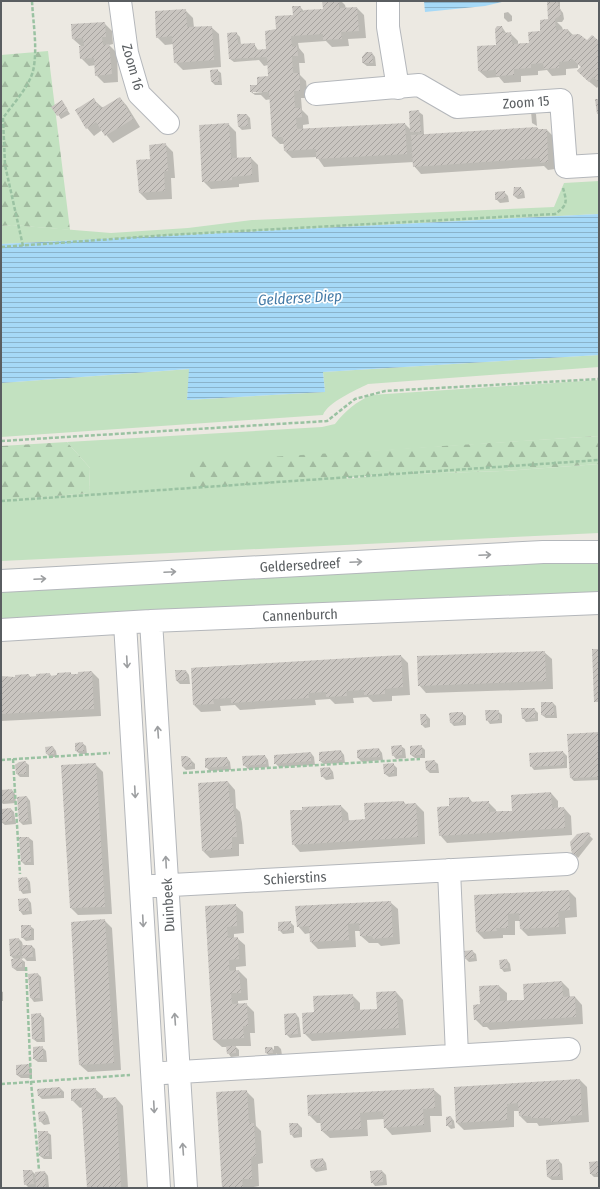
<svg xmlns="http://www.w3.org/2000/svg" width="600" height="1189" viewBox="0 0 600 1189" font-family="'Fira Sans Condensed',sans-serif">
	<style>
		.grass { fill: #c2e1c0 }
		.forest { fill: url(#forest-firs) }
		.water { fill: url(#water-rules) }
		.shadow { fill: #0003; fill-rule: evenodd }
		.building { fill: url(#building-hatch) }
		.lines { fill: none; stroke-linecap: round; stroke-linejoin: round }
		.minor-casing { stroke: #b4b7bb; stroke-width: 24 }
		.secondary-casing { stroke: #b3b7bb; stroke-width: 24 }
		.path { stroke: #9ac2a2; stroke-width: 2.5; stroke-dasharray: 4 2; stroke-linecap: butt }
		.minor { stroke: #fff; stroke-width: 22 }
		.secondary { stroke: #fff; stroke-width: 22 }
		.oneway { stroke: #9c9ea0 }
		.labels { text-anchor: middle; stroke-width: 3.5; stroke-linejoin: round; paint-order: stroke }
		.street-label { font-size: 14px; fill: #5a5e61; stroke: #fff }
		.water-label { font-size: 15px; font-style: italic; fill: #457ba7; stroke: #fff }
	</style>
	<defs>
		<pattern id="forest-firs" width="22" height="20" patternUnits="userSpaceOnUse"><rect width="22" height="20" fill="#c2e1c0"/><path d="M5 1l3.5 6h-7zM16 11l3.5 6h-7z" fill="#a1ba9f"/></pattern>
		<pattern id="water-rules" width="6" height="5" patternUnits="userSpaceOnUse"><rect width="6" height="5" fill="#a6d9f7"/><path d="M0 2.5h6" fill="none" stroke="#8ab3cb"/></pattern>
		<pattern id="building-hatch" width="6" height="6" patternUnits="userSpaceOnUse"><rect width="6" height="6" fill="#c9c5c0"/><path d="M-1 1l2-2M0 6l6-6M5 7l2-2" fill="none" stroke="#a6a39f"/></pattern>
	</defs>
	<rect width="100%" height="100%" fill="#ece9e2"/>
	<!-- grass -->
	<path class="grass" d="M599,181V214L1,244V226L12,225L111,233L188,228L252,220L554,207L564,183Z
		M599,355V367L368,384C356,390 328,402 323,415L1,437V383L190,369L187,400L325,392L323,372Z
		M599,380V436L327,454L348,479L379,475L503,471L599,464V533L1,561V501L89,493L90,468L67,442L322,427L335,424C345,411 356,402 371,395Z
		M599,559V595L1,621V587Z"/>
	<!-- forest -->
	<path class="forest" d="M48,51L70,230L12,225L1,226V55Z
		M599,436V464L503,471L379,475L191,489L189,462Z
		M67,442L90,468L89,493L1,501V446Z"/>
	<!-- water -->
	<path class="water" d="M424,1H506L485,6L425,12Z
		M599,214V355L323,372L325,392L187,400L189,369L1,383V244Z"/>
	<!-- shadow -->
	<path class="shadow" d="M323,1H341L345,5L346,9L357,8L364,15L366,38L348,39L349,46L332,47L326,41L298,43L299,48L304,54L305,63H299L300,75L306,81L307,90V98H301L302,110L308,116L309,124L303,125V129L405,124L411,130L419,112L423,115L424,135L537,128L540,130H547L554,137L555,169L548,170L544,166L421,174L414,166V162L324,167L317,157L292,158L285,151L284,144H280L273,137L271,99L266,100L261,95H255L251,92L269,77L268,65L264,66L259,60L234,62L230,59L236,33L240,37L241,45L254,44L258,50H268L277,30L294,16L300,7L304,11L324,10ZM263,90V92L253,93V91Z
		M548,1H560V9L563,13L564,19L562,22H557L562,27L563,30H568L573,35L587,42H599V85L597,88L586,79L582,67L578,64V68L566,69V75L552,76L547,70L538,71V75L521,76V82L504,83L499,77L487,78L479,71L497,45L502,27L506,33H510L518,41V44L530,43L551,20Z
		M185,10L193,18L194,28L211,27L219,34L221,67L183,70L175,62L174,44L165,45L157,37Z
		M508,12L512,16V21L508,22L504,18V13Z
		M104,23L112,31L113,44L109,45L117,53L118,82L104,83L96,75V65L89,66L81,58L82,47L73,39Z
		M372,53L375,57L376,66H367L363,63Z
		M217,70L221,73L222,85H215L212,82Z
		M120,98L127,106L140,127L113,143L102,130L94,136L87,128L94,100L103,108Z
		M62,102L70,114L61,119L53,107Z
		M531,111L536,114L537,126L532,123Z
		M247,115L250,118L251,129L242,130L239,127Z
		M228,124L236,132L237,159L251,158L258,165L259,182L239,184V187L211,189L203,181Z
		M166,145L173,152L175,178H171L172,199L147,200L140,193L137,161L151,160Z
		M521,188L524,191L525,198L518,199L514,196Z
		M504,192L508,196L509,202L500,203L496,199Z
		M544,652L552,659L553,689L426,693L419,685Z
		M401,656L408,663L410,695L392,696V701L373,702L368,697L353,698L354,703L335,704L330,699L315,700L316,705L240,710L235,705L220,706L221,711L201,712L194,705L192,668Z
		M186,671L189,675L190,684H180L177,681Z
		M92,672L99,679L101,716L1,721V677L10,679L29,675L31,678L37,677L50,674L52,677Z
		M553,703L556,706L557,718H546L542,715Z
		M534,709L538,713V721L526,722L523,718Z
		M498,711L502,715V723L490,724L487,720Z
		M462,713L466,716V725L454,726L450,722Z
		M426,715L430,719V727L425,728L421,724Z
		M599,732V780L574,781L571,778Z
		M82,743L86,746L87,754H80L76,751Z
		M401,746L405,749L406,758L396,759L393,755Z
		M421,746L425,750V758H415L411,755Z
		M53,747L56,751L57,757H50L47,754Z
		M379,749L382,753L383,760L362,762L358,758V750Z
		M341,751L344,755L345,763L324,764L320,761Z
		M563,752L567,756V768L534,770L531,766Z
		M311,753L314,757L315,765L279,767L275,763Z
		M265,756L268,760L269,767L248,769L244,765Z
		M227,758L230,762L231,770L210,771L206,767Z
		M191,760L195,764V769L186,770L183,767Z
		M434,761L438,764L439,773H430L427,770Z
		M25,762L29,765V777H20L17,774Z
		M95,764L103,772L112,914L78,915L71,908Z
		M393,764L397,768V776L389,777L385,774Z
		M330,768L333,772L334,779L326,780L322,776Z
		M228,782L235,790L236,808L240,812L242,823L244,844H239V856L210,858L203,851Z
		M12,790L15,794L16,803L3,804L1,802V791Z
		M551,793L558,801V809L564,808L571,816L572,835L447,843L440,835L450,807L469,798L473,803L488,802L496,810V813L513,811Z
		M27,797L30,801L32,824L23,825L19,821Z
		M404,802L406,805L416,804L424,812L425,844L300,852L293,844L341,806L348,813L349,821L367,820Z
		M11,809L14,812L16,824L5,825L1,822V810Z
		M588,834L593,839L578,858L573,853Z
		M29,838L33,841L34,865H25L22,862Z
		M27,878L30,882L31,893L23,894L20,890Z
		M569,891L576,898L577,917L565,918L566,934L528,936L521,929L520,921H515V935H503V938L484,939L477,932L475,896Z
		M28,899L31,903L32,914L23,915L20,911Z
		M390,902L398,909L400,944L381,946L378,943H369L361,936V931H355L356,947L318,949L311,942L310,933L305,934L298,926Z
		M235,905L243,912L244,933L234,934V938H237L245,945L246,966L236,967V972L239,971L247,979L248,1000L238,1001V1005L246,1004L254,1012L255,1033H250L251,1046H235L239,1050V1056L231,1057L228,1053L227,1047H222L214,1040L206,907Z
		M105,921L112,928L121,1070L88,1072L80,1065Z
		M290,922L294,926V933L283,934L279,930Z
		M30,926L34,929V940L26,941L22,937Z
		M19,939L22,942L23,946H32L35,949L36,961H27L24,958L21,959L25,962V971H17L13,968L15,960L11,956Z
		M472,951L476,954L477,961L469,962L466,959Z
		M507,960L510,964L511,971L504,972L501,968Z
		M29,974H38L41,977L43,1001L34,1002L31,998Z
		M562,982L569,989L570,998L575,997L582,1005L583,1024L490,1030L487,1027H483L475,1019L481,1005L499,986L507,993V1002L525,1001Z
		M1,991L3,992V1001H1Z
		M396,992L403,1000L406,1035L312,1041L304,1033L315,1013L352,995L360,1003V1011L378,1010Z
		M40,1014L44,1018L45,1042H37L33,1039Z
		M296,1014L299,1018L301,1037L290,1038L286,1034Z
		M274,1046H278L281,1049L282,1055L278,1056L276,1053V1056H270L266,1053L272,1048L274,1050Z
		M42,1047L46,1051L47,1062H38L34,1059Z
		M28,1065L32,1069V1078H21L17,1075Z
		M580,1080L587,1087L589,1122L539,1126L537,1123H527L520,1116V1111H514V1127L464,1130L457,1123L455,1088Z
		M60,1088L64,1092V1098L42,1099L39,1096Z
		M95,1089L103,1096V1099L116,1098L123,1106L128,1188H88L83,1107L80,1108L72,1100Z
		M433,1089L441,1096L442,1116H430L431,1132L392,1135L385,1127L384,1119L367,1120L368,1136L330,1138L322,1131V1123H317L309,1115Z
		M246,1091L254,1099L256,1126L261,1131L263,1163L258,1164L259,1186L249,1188H223Z
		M45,1112L48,1116L50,1124L44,1125L40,1121Z
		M451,1117L454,1121L455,1128L451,1129L447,1125Z
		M298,1124L302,1128V1137L294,1138L291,1134Z
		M47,1132L51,1135L52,1159H44L40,1156Z
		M1,1157L2,1173H1Z
		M323,1159L326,1163L327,1170L316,1172L312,1168V1160Z
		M558,1160L562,1164L563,1180H552L548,1177Z
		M599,1162V1177H594L591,1174Z
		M32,1171L36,1175L45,1172L48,1176L49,1188H29L25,1184Z
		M382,1171L386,1175L387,1185L375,1186L372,1182L371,1172Z"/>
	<!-- building -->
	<path class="building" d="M322,1H339V8L357,7L359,31L341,32L342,39L323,40V34L291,36L292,47L297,46L298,56H292L293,73H299L300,82V91H294L295,108H301L302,117L296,118L297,129L405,123L407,154L316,159V149L284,151L283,137H272L269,92H250V85H257V77L268,76L267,57L229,59L227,33L237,32L238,44L255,43V50L266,49L265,31L276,29L275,16L293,15L292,6H301V12H304V10L323,9Z
		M547,1H557L560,8L561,15L555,19L556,30L568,29L569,35L579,34L587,40L592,35L599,41V82L593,77L589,82L577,71L581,67L571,58V61L559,62V68L544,69L543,63L531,64V68L514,69V75L496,76V70L478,71L477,46L496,45L495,29L497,26H502L503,33L511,32L512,44L529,43L528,32L540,31V20L548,19Z
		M186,9L187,27L212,26L214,60L174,63L172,36L156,38L155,11Z
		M105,22L106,37H102L103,45L109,44L112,74L95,76L94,58L80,59L79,46H84L83,38L72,39L71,24Z
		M366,52H372L373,63H362V57Z
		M218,69L219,82H211L210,70Z
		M120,97L133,119L105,136L96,122L86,129L75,110L94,98L100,109Z
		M595,99H599V114H597Z
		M62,100L68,110L57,116L51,107Z
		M419,110L421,132H410L409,111Z
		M237,114H247L248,126L238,127Z
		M229,123L231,158L251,157L252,175L232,177V180L202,182L199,125Z
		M537,127L538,129H547L548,162L540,163V158L413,167L411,135Z
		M166,143L168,171H164L165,191L139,193L136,160L150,159L149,145Z
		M514,187H521L522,195L513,196Z
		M505,191V198L495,200V192Z
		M592,649H599V702H594Z
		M545,651L546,681L418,686L417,656Z
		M401,655L403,687L385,689V694L364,695V690L346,691L347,696L326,697V692L308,693L309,698L231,703V698L213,699L214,704L193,705L191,668Z
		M175,670H186L187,680L176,681Z
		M92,671L94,709L1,714V676L15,677V675L29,674V677L36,676V674L50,673V676L57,675V673L71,672V674H78V672Z
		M541,702H553L554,715H541Z
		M521,708H535V718L522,719Z
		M485,710H499V720L486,721Z
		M456,712H463V722L450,723L449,713Z
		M420,714H426L427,724L421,725Z
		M599,732V777L570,778L567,734Z
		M83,742L84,751H75V743Z
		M402,745V755L392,756L391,746Z
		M422,745V755H410V746Z
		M53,746L54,754H46L45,747Z
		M379,748L380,757L357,758V750Z
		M341,750L342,760L319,761V752Z
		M563,751L564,765L530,767L529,753Z
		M311,752V761L274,764V755Z
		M265,755L266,764L243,766L242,756Z
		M181,756H187L191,759L192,766L182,767Z
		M227,757L228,766L205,768V758Z
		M435,760L436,770H426L425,761Z
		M26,761V774H16L15,765L19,762Z
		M96,763L105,907L70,908L61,765Z
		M394,763V773L384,774L383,764Z
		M330,767L331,776L321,777L320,768Z
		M228,781L230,804L233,803L234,814L235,815L237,837H232V849L202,851L198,783Z
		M12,789L13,800L1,801V790Z
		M551,792L552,808L564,807L565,828L439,836L437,807L449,806V798L469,797V802L489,801V812L501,811H512L511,795Z
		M27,796L28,821L19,822L17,797Z
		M404,801V804L416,803L418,837L292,845L290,810H302V807L341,805L342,821L365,819L364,803Z
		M11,808L12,821L1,822V809Z
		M588,832L591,834L574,856L572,854L570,842L577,834Z
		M19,837H29L31,862H21Z
		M27,877L28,890L19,891L18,878Z
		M569,890L570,910L558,911L559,927L520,929L519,913L508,914V928H496L497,931L476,932L474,895Z
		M28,898L29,911H19L18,899Z
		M391,901L393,937L373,939L372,936H360L359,923L348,924L349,940L310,942L309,926L297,927L295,906Z
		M236,904L237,926L227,927L228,938L238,937L239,959L229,960V971L239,970L241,993H231L232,1004L247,1003L248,1026H243L244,1038L213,1040L205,906Z
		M105,919L114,1063L79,1065L71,922Z
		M291,921V930L278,931V922Z
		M21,925H31V937L21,938Z
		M19,938L20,955L10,956L9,939Z
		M22,945H32L33,957L22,958Z
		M473,950L474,958L465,959L464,951Z
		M22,958V967L12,968L11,959Z
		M507,959L508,968L500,969L499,960Z
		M38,973L40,998H30L28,974Z
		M562,981L563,997L575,996L576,1017L481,1023V1019L474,1020L473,1005L480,1004L479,986L499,985L500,1001L512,1000H524L523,984Z
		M396,991L399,1028L303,1034L302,1013L314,1012L313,996L353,994L354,1010L377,1009L376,992Z
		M41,1013L42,1039H32L31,1014Z
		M296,1013L298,1034L285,1035L284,1014Z
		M43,1046V1059H33V1047Z
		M226,1046H236V1053L227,1054Z
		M265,1047H272L273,1053H265Z
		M29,1064V1074L16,1075V1065Z
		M580,1079L582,1115L570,1116L571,1121L551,1122V1118H531V1116H519L518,1103L507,1104V1120L456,1123L454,1087Z
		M60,1087L61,1095L38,1096L37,1089Z
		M96,1088V1099L116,1097L121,1188H87L81,1100L71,1101V1089Z
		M434,1088L435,1108L423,1109L424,1125L384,1128L383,1111L360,1113L361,1129L321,1131L320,1115L308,1116L307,1095Z
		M247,1090L249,1123H254L256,1156L251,1157L252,1179H242L243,1188H222L216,1092Z
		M45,1111L46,1120L39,1122L38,1112Z
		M451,1116L452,1125L446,1126V1117Z
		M289,1123H298L299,1134L290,1135Z
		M38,1131H48L49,1156H39Z
		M323,1158L324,1167L311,1168L310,1160Z
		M559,1159L560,1176L547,1177L546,1160Z
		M599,1161V1174H590L589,1162Z
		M23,1170H32L34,1184L24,1185Z
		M382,1170L383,1182L371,1183L370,1171Z
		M45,1171L46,1188H36L35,1172Z"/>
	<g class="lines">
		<defs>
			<path id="minor" d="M120,1L127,53L139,94L168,123
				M388,1V27L398,88
				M316,94L419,85L457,107L561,100L566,167L599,165
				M151,621L186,1188
				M125,623L159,1188
				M1,630L151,621L599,603
				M449,870L457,1055
				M153,886L567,864
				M163,1073L569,1049"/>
			<path id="secondary" d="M1,581L543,552H599"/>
		</defs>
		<!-- minor casing -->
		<use href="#minor" class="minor-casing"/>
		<!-- secondary casing -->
		<use href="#secondary" class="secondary-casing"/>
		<!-- path -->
		<path class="path" d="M23,246L5,165L3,118C12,105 29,87 33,71C38,49 33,23 32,1
			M1,247L168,235L555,214C568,205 567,202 563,188
			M1,441L327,421L355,399L385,391L599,379
			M1,501L599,460
			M13,759L20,874
			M1,760L110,753
			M183,773L420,759
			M26,967L31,1082L39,1170
			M1,1084L130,1075"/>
		<!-- minor -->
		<use href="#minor" class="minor"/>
		<!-- secondary -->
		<use href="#secondary" class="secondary"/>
	</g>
	<!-- one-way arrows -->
	<defs><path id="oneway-shaft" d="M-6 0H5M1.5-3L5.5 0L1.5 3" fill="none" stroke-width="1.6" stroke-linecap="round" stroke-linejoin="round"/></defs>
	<g class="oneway">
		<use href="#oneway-shaft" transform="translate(485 555) rotate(-3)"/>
		<use href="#oneway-shaft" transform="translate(356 562) rotate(-3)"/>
		<use href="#oneway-shaft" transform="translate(170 572) rotate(-3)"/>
		<use href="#oneway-shaft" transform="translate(40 579) rotate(-3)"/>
		<use href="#oneway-shaft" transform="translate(127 662) rotate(87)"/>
		<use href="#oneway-shaft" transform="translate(158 732) rotate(-94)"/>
		<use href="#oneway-shaft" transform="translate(135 792) rotate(87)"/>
		<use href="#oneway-shaft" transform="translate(166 862) rotate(-93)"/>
		<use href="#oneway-shaft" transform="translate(143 921) rotate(87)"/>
		<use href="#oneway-shaft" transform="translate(175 1019) rotate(-94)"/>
		<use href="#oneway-shaft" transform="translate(154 1107) rotate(87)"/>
		<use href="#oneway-shaft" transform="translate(183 1149) rotate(-94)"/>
	</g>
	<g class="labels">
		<!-- street labels -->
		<g class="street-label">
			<text transform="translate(133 67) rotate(74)" y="5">Zoom 16</text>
			<text transform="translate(526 102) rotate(-4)" y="5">Zoom 15</text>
			<text transform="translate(300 565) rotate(-3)" y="5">Geldersedreef</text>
			<text transform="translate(300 615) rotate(-2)" y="5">Cannenburch</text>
			<text transform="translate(295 878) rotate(-3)" y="5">Schierstins</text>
			<text transform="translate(168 905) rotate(-93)" y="5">Duinbeek</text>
		</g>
		<!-- water labels -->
		<g class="water-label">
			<text transform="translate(300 298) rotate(-3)" y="5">Gelderse Diep</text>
		</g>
	</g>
	<!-- border -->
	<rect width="600" height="1189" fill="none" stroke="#5a5e61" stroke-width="4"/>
</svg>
